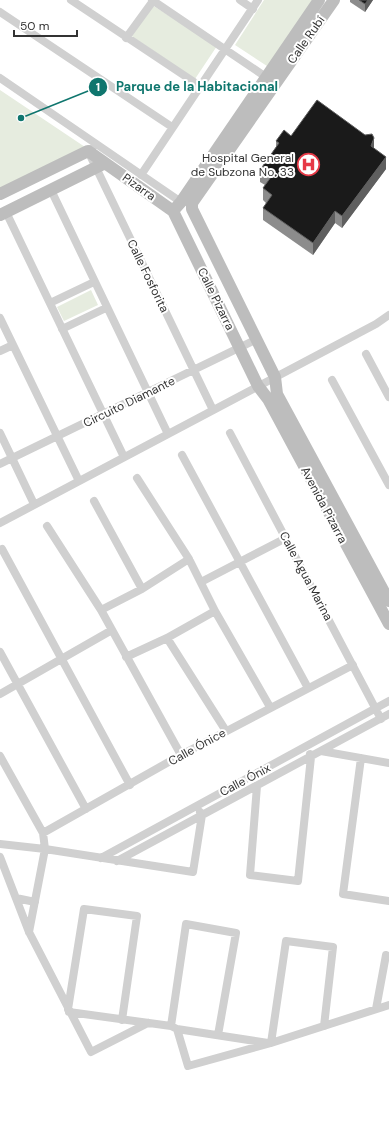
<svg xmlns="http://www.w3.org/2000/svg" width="389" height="1139" viewBox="0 0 389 1139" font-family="'DM Sans',sans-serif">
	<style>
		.green { fill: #e6ecdf }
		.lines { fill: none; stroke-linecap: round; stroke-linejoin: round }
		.street { stroke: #d0d0d0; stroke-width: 8 }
		.secondary { stroke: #bdbdbd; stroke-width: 12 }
		.wall { fill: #8c8c8c }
		.shaded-wall { fill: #5f5f5f }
		.building { fill: #1a1a1a; stroke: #5f5f5f }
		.labels { text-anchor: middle; stroke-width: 4; stroke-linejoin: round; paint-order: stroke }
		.street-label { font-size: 12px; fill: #333; stroke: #fff }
		.poi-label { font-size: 12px; fill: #333; stroke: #fff; text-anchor: end }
		.leader { fill: none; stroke: #0f766e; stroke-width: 1.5 }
		.callout-dot { fill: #0f766e; stroke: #fff; stroke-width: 1.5 }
		.mark-label { font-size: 12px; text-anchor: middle; font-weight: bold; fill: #fff }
		.callout-label { font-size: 13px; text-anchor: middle; font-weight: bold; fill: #0f766e; stroke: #fff; stroke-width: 4; stroke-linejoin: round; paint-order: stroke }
	</style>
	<rect width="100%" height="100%" fill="#fff"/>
	<!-- green -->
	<path class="green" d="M264,0H314L270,68L235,45Z
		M152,5L217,46L195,79L130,35Z
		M0,90L85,147L0,190Z
		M91,290L98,305L64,321L57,307Z"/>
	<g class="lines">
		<!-- street -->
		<path class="street" d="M71,0L200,86
			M152,0L266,77
			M240,0L253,9
			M0,12L172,127
			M126,38L153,1
			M0,78L181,202H185
			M96,144L88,151L213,410
			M141,175L258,0
			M51,190L168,434
			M6,212L124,457
			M50,303L94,282
			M0,318L79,481
			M62,329L106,308
			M0,351L13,345
			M366,354L389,397
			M332,380L389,485
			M0,433L34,504
			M230,433L381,719
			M182,455L308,688
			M0,464L257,339
			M137,478L189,559L215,611L270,707
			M94,501L142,589
			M0,523L376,324L389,315
			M47,526L101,610L181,755
			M2,549L130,785
			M201,582L286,538
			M101,610L142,589L189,559
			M167,638L226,731
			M0,652L86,809
			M126,657L167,638L215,611
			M0,694L112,630
			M321,751L389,763
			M0,756L43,833L45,849L29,932
			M361,758L343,894L389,901
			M257,786L250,875L298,881L311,757L310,754
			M43,833L181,755L353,665
			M0,844L45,849L193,872L202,815L200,812
			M0,857L29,932L91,1052L148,1023
			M101,858L389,701
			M117,861L389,714
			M16,898L35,902
			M68,1009L84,909L137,916L122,1020
			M376,1009L386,955
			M69,1012L171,1026L177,1029L268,1043
			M171,1026L186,924L236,933L218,1035
			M177,1029L188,1066L271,1043L389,1005
			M271,1043L286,941L333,947L324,1026"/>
		<!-- secondary -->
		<path class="secondary" d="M334,0L192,203V209L275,377L277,394L389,601
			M0,194L88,151L173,211L258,386L268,399L389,624
			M173,211L181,202L319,0
			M0,215L105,163"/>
	</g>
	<!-- wall -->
	<path class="wall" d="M350,0H373L365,12L350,2Z
		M365,135L374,148L386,169L342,228L335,223L313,255L263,220V208L266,203L263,200V188L265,185L260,182V170L276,148V141L291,136Z"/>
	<!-- shaded-wall -->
	<path class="shaded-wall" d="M368,0H373L365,12V4Z
		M374,138V150L371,146Z
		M386,157V169L342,228V216Z
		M335,211V223L313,255V243Z"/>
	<!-- building -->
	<path class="building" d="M359,0H368L365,4Z
		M317,100L365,135L372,134L374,138L371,146L386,157L342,216L335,211L313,243L263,208L272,195L263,188L271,177L260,170L279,143L276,141L284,130L291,136Z"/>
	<!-- icons -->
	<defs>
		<symbol id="hospital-ring" viewBox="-11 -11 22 22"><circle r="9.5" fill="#fff" stroke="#e63946" stroke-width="1.5"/><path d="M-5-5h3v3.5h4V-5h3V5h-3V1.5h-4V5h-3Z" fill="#e63946"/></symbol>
	</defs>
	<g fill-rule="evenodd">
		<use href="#hospital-ring" x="296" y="152" width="25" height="25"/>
	</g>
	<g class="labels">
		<!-- street labels -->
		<g class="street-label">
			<text transform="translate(306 40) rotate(-55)" y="4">Calle Rubí</text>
			<text transform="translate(139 187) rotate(35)" y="4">Pizarra</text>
			<text transform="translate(148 276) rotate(64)" y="4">Calle Fosforita</text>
			<text transform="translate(216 299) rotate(64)" y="4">Calle Pizarra</text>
			<text transform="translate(129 402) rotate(-26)" y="4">Circuito Diamante</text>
			<text transform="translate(324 505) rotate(62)" y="4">Avenida Pizarra</text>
			<text transform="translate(306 576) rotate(62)" y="4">Calle Agua Marina</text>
			<text transform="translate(197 747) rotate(-29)" y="4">Calle Ónice</text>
			<text transform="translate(245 780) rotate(-28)" y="4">Calle Ónix</text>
		</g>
		<!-- poi labels -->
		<g class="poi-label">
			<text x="294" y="162">Hospital General<tspan x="294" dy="14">de Subzona No. 33</tspan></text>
		</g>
	</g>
	<!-- callouts -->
	<path class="leader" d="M21 118L98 87"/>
	<g class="callout-dot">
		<circle cx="21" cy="118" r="4"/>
		<circle cx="98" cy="87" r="10"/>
	</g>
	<g class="mark-label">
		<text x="98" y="91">1</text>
	</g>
	<g class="callout-label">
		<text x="197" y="91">Parque de la Habitacional</text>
	</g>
	<!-- scale -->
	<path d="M14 30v6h63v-6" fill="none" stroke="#333333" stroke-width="2"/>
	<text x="20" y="30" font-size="12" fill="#333333" stroke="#ffffff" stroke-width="3" paint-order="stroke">50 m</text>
</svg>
